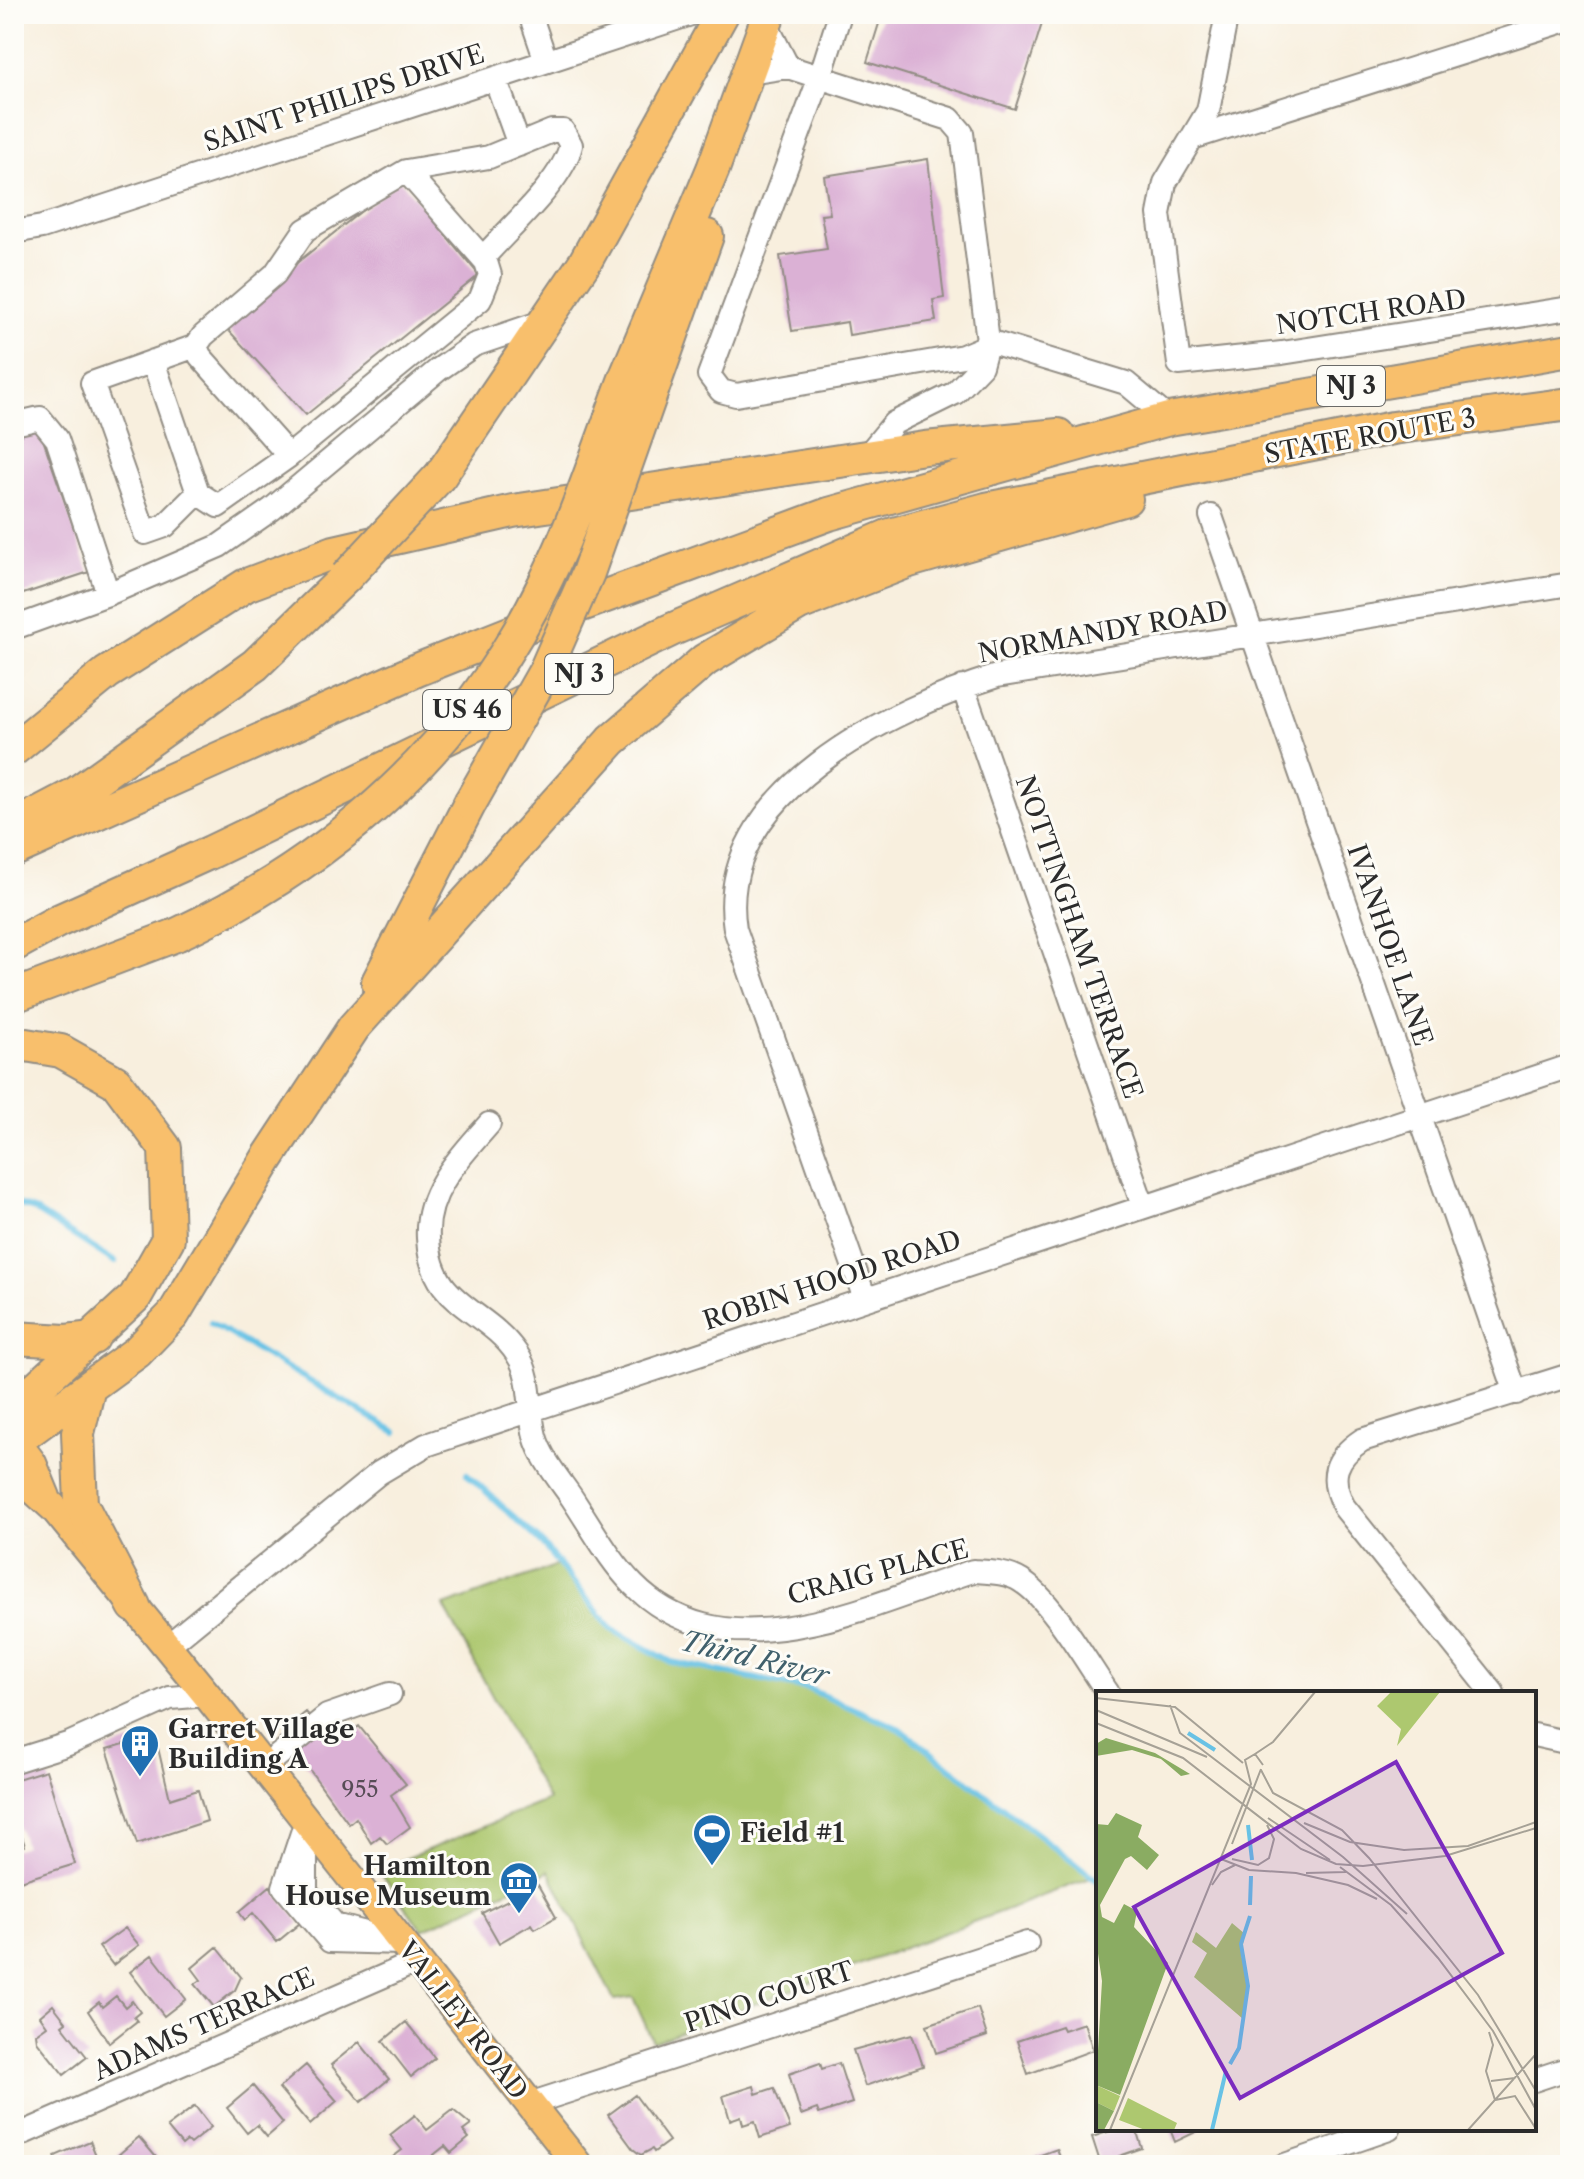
<svg xmlns="http://www.w3.org/2000/svg" width="1584" height="2179" viewBox="0 0 1584 2179" font-family="'Libre Caslon Text',serif">
	<style>
		.green { fill: #adc86f; stroke: #6c7a4d; stroke-width: 2 }
		.lines { fill: none; stroke-linecap: round; stroke-linejoin: round }
		.stream { stroke: #68c2e5; stroke-width: 6 }
		.building { fill: #dbb1d5 }
		.minor-casing { stroke: #928d84; stroke-width: 26 }
		.major-casing { stroke: #928d84; stroke-width: 32 }
		.highway-casing { stroke: #928d84; stroke-width: 36 }
		.minor { stroke: #fff; stroke-width: 22 }
		.major { stroke: #f8bf6c; stroke-width: 28 }
		.highway { stroke: #f8bf6c; stroke-width: 32 }
		.highway-bridge-casing { stroke: #928d84; stroke-width: 36; stroke-linecap: butt }
		.highway-bridge { stroke: #f8bf6c; stroke-width: 32 }
		.labels { text-anchor: middle; stroke-width: 6; stroke-linejoin: round; paint-order: stroke }
		.number-label { font-size: 22px; fill: #574c56 }
		.shield { fill: #fdfcf7; stroke: #6a6a68; stroke-width: 2 }
		.shield-label { font-size: 24px; font-weight: bold; fill: #2b2b2b }
		.street-label { font-size: 26px; fill: #2b2b2b; stroke: #fdfcf7 }
		.poi-label { font-size: 26px; font-weight: bold; fill: #2b2b2b; stroke: #fdfcf7; text-anchor: start }
		.water-label { font-size: 28px; font-style: italic; fill: #40606c; stroke: #fdfcf7 }
		.inset-river { fill: none; stroke: #68c2e5; stroke-width: 4 }
		.inset-road { fill: none; stroke: #a6a196; stroke-width: 2 }
		.view { fill: #7b2cbf; fill-opacity: 0.15; stroke: #7b2cbf; stroke-width: 4 }
		.inset-edge { fill: none; stroke: #2b2b2b; stroke-width: 4 }
	</style>
	<rect width="100%" height="100%" fill="#fdfcf7"/>
	<filter id="ink" filterUnits="userSpaceOnUse"><feTurbulence type="fractalNoise" baseFrequency=".0125" numOctaves="2"/><feDisplacementMap in="SourceGraphic" scale="16" xChannelSelector="R" yChannelSelector="G"/><feConvolveMatrix kernelMatrix="1 2 1 2 8 2 1 2 1" color-interpolation-filters="sRGB"/></filter>
	<filter id="wash" filterUnits="userSpaceOnUse"><feTurbulence type="fractalNoise" baseFrequency=".006" numOctaves="4" result="noise"/><feDisplacementMap in="SourceGraphic" scale="32" xChannelSelector="R" yChannelSelector="G"/><feGaussianBlur stdDeviation="1.8" result="paint"/><feColorMatrix in="noise" values="0 0 0 0 0 0 0 0 0 0 0 0 0 0 0 0 0 1.4 0 .05"/><feComposite in="paint" operator="in"/></filter>
	<g filter="url(#wash)">
		<rect width="100%" height="100%" fill="#f8efde"/>
		<!-- green -->
		<path class="green" d="M558,1565L611,1629L671,1662L808,1689L900,1729L1093,1877L653,2042L633,1997L614,2000L549,1871L422,1930L379,1870L548,1800L444,1606Z"/>
		<g class="lines">
			<!-- stream -->
			<path class="stream" d="M14,1203L34,1210L115,1262
				M211,1323L396,1432
				M467,1474L540,1541L611,1629L671,1662L808,1689L900,1729L1098,1881"/>
		</g>
		<g id="blocks">
			<!-- building -->
			<path class="building" d="M882,14H1045L1015,109L867,62Z
				M928,159L944,298L933,300L936,321L849,335L847,322L792,331L780,256L827,249L821,215L830,214L824,176Z
				M400,180L479,275L306,415L222,323Z
				M39,428L89,572L14,597V436Z
				M306,1712L328,1739L339,1730L344,1737L359,1726L406,1784L391,1795L410,1827L387,1844L380,1836L371,1843L356,1818L349,1824L282,1732Z
				M155,1735L170,1799L198,1790L207,1821L137,1844L107,1749Z
				M46,1770L75,1864L14,1883V1850L25,1846L14,1812V1780Z
				M538,1885L556,1917L535,1929L532,1924L499,1943L482,1913Z
				M270,1886L300,1923L277,1942L253,1913L245,1920L239,1912Z
				M125,1928L139,1945L113,1965L99,1947Z
				M217,1947L241,1977L235,1990L214,2007L195,1984L201,1980L192,1968Z
				M152,1955L186,1999L164,2016L130,1972Z
				M116,1996L125,2007L132,2001L140,2012L134,2017L137,2021L109,2043L88,2011L99,2002L102,2007Z
				M53,2005L66,2022L62,2025L87,2057L64,2075L37,2041L36,2034L47,2026L40,2016Z
				M978,2008L987,2036L936,2053L927,2025Z
				M406,2022L435,2058L411,2077L383,2041Z
				M1084,2023L1093,2050L1028,2074L1017,2041L1061,2026L1063,2030Z
				M912,2034L923,2066L865,2086L853,2050Z
				M359,2042L389,2079L361,2102L331,2065Z
				M820,2063L822,2069L839,2063L852,2103L819,2114L817,2109L801,2115L789,2074Z
				M306,2065L337,2101L310,2125L279,2088Z
				M253,2086L283,2123L267,2137L257,2125L247,2133L227,2108Z
				M754,2086L756,2094L774,2088L790,2128L760,2138L755,2121L743,2125L741,2116L730,2120L723,2096Z
				M635,2095L669,2141L654,2152L652,2149L641,2155L633,2149L608,2115Z
				M195,2106L211,2127L190,2144L187,2141L182,2145L167,2127Z
				M453,2110L471,2125L463,2131L469,2138L451,2153L445,2146L421,2165H399L393,2157L402,2150L390,2135L415,2115L427,2130Z
				M1117,2129H1136L1142,2148L1119,2156L1121,2162L1101,2165L1092,2137Z
				M1170,2129H1202L1175,2142Z
				M139,2137L161,2163L159,2165H127L118,2155Z
				M90,2141L100,2165H58L55,2156Z
				M1057,2149L1063,2165H1013Z"/>
		</g>
	</g>
	<g filter="url(#ink)">
		<use href="#blocks" fill-opacity="0" stroke="#928d84" stroke-width="2"/>
		<g class="lines">
			<defs>
				<path id="minor" d="M530,14L546,61
					M1227,14L1208,111L1165,183L1159,214L1179,364L1282,353L1570,308
					M788,67L950,119L962,133L988,341L982,348L963,356L736,395L721,391L709,375L820,77L840,14
					M749,73L788,67L766,24
					M495,78L519,145
					M1192,138L1570,19
					M14,232L42,227L691,14
					M196,346L92,383L145,533L165,526L198,493L218,506L289,456L480,300L490,275L486,262L406,171
					M153,361L198,493
					M14,424L40,418L57,439L108,594L14,628
					M289,456L200,356L196,346L203,336L275,274L305,230L406,171L489,157L552,131H563L571,145C563,181 508,229 483,258
					M866,457L894,423L955,393L981,366L988,341L1126,383L1169,419
					M1211,516L1516,1393
					M108,594L219,546L272,509L438,370L474,345L545,321
					M963,687L1143,1206
					M489,1124C461,1156 425,1191 428,1238C431,1307 485,1307 517,1354C533,1377 528,1409 535,1436C541,1458 559,1479 572,1498C609,1554 632,1606 703,1625C788,1647 893,1597 973,1571C989,1572 1007,1572 1021,1581C1051,1599 1087,1663 1108,1693
					M865,1299L735,929C713,793 891,709 997,676L1570,584
					M166,1647L379,1473L426,1445L1570,1066
					M1493,1693L1344,1507C1328,1477 1335,1458 1362,1440L1570,1375
					M1534,1735L1570,1743
					M14,1761L68,1744L170,1698L207,1695
					M264,1767L327,1716L390,1694
					M306,1821L284,1887L330,1941L401,1943
					M306,1841V1892L335,1925L369,1934
					M1534,2080L1570,2068
					M529,2104L1027,1943
					M14,2137L416,1962
					M1285,2165L1389,2129"/>
				<path id="major" d="M14,1439L32,1463L46,1497
					M14,1472L54,1508L207,1695L578,2165"/>
				<path id="highway" d="M626,376L713,169L769,14
					M653,388L707,236
					M440,476L585,262L722,14
					M14,749L107,673L246,585L334,552L513,511L925,448L1058,435
					M14,826L75,794L255,665L346,577
					M14,850L417,670L565,611L829,514L1169,419L1570,350
					M14,945L58,921L211,852L671,630L890,535L986,509L1393,428L1570,404
					M378,982L470,803
					M14,996L176,935
					M14,1043L61,1051L116,1082L165,1148L168,1239L135,1297L14,1408
					M14,1338L66,1341L93,1338
					M89,1387L78,1433L81,1504L134,1606
					M14,1442L137,1352L173,1315L267,1159L354,1027L612,740L705,660L799,604L909,561L1126,499"/>
			</defs>
			<!-- minor casing -->
			<use href="#minor" class="minor-casing"/>
			<!-- major casing -->
			<use href="#major" class="major-casing"/>
			<!-- highway casing -->
			<use href="#highway" class="highway-casing"/>
			<!-- minor -->
			<use href="#minor" class="minor"/>
			<!-- major -->
			<use href="#major" class="major"/>
			<!-- highway -->
			<use href="#highway" class="highway"/>
			<defs>
				<path id="highway-bridge" d="M346,577L440,476
					M470,803L545,671L588,573L653,388
					M176,935C337,860 469,742 546,580C578,515 600,444 626,376"/>
			</defs>
			<!-- highway-bridge casing -->
			<use href="#highway-bridge" class="highway-bridge-casing"/>
			<!-- highway-bridge -->
			<use href="#highway-bridge" class="highway-bridge"/>
		</g>
	</g>
	<!-- icons -->
	<defs>
		<symbol id="building-pin" viewBox="-11 -11 22 30"><path d="M0 17L-7.5 6A9.5 9.5 0 1 1 7.5 6Z" fill="#1f6fb2" stroke="#fdfcf7"/><path d="M-4-6H4V6H1V3H-1V6H-4ZM-2.5-4.3h1.7v1.8h-1.7ZM.8-4.3h1.7v1.8H.8ZM-2.5-1h1.7V.8h-1.7ZM.8-1h1.7V.8H.8Z" fill="#fff"/></symbol>
		<symbol id="stadium-pin" viewBox="-11 -11 22 30"><path d="M0 17L-7.5 6A9.5 9.5 0 1 1 7.5 6Z" fill="#1f6fb2" stroke="#fdfcf7"/><path d="M0-5a6.5 5 0 1 0 0 10a6.5 5 0 1 0 0-10ZM-3.5-1.8h7v3.6h-7Z" fill="#fff"/></symbol>
		<symbol id="museum-pin" viewBox="-11 -11 22 30"><path d="M0 17L-7.5 6A9.5 9.5 0 1 1 7.5 6Z" fill="#1f6fb2" stroke="#fdfcf7"/><path d="M0-6L6-3V-2H-6V-3ZM-5-1h2V3h-2ZM-1-1h2V3h-2ZM3-1h2V3H3ZM-6 4H6V6H-6Z" fill="#fff"/></symbol>
	</defs>
	<g fill-rule="evenodd">
		<use href="#building-pin" x="118" y="1722" width="44" height="60"/>
		<use href="#stadium-pin" x="690" y="1811" width="44" height="60"/>
		<use href="#museum-pin" x="497" y="1859" width="44" height="60"/>
	</g>
	<g class="labels">
		<!-- number labels -->
		<g class="number-label">
			<text x="360" y="1797">955</text>
		</g>
		<!-- shield labels -->
		<g class="shield">
			<rect x="1317" y="366" width="68" height="40" rx="6"/>
			<rect x="545" y="654" width="68" height="40" rx="6"/>
			<rect x="423" y="690" width="88" height="40" rx="6"/>
		</g>
		<g class="shield-label">
			<text x="1351" y="394">NJ 3</text>
			<text x="579" y="682">NJ 3</text>
			<text x="467" y="718">US 46</text>
		</g>
		<!-- street labels -->
		<g class="street-label">
			<text transform="translate(344 98) rotate(-18)" y="9">SAINT PHILIPS DRIVE</text>
			<text transform="translate(1371 312) rotate(-8)" y="9">NOTCH ROAD</text>
			<text transform="translate(1370 436) rotate(-10)" y="9">STATE ROUTE 3</text>
			<text transform="translate(1103 632) rotate(-10)" y="9">NORMANDY ROAD</text>
			<text transform="translate(1079 937) rotate(71)" y="9">NOTTINGHAM TERRACE</text>
			<text transform="translate(1390 945) rotate(71)" y="9">IVANHOE LANE</text>
			<text transform="translate(832 1280) rotate(-18)" y="9">ROBIN HOOD ROAD</text>
			<text transform="translate(878 1572) rotate(-15)" y="9">CRAIG PLACE</text>
			<text transform="translate(769 1997) rotate(-18)" y="9">PINO COURT</text>
			<text transform="translate(463 2020) rotate(52)" y="9">VALLEY ROAD</text>
			<text transform="translate(204 2024) rotate(-24)" y="9">ADAMS TERRACE</text>
		</g>
		<!-- poi labels -->
		<g class="poi-label">
			<text x="168" y="1738">Garret Village<tspan x="168" dy="30">Building A</tspan></text>
			<text x="740" y="1842">Field #1</text>
			<text x="491" y="1875" text-anchor="end">Hamilton<tspan x="491" dy="30">House Museum</tspan></text>
		</g>
		<!-- water labels -->
		<g class="water-label">
			<text transform="translate(755 1658) rotate(14)" y="10">Third River</text>
		</g>
	</g>
	<!-- overview -->
	<g transform="translate(1096 1691)">
		<rect width="440" height="440" fill="#f8efde"/>
		<path d="M295,1H344L301,55L305,38L281,15ZM136,232L149,243L145,263L152,295L147,328L98,286L111,262L96,251L100,241L120,257ZM0,394L24,405L18,420L0,411ZM32,407L81,432L78,439H49L23,429Z" fill="#adc86f"/>
		<path d="M10,47L59,62L94,83L85,85L65,68L36,59L0,65V53ZM20,122L46,134L42,146L63,164L51,179L35,165L29,168L4,214L6,226L18,232L28,213L41,220L38,236L72,272L24,404L0,394L6,290L0,249V133L12,134ZM0,411L18,420L8,439H0Z" fill="#8aac62"/>
		<path class="inset-river" d="M92,42L119,59M152,134L156,169M154,214L155,185M134,373L143,357L152,295L145,253L154,225M116,439L130,380"/>
		<path class="inset-road" d="M0,7L79,16L147,72M74,14L84,42L247,166L311,223M0,19L111,66M0,32L87,67L205,158L240,173L267,175L349,165L440,137M159,63L177,51L219,1M165,79L177,102L246,139L273,167L382,304L440,400M172,127L234,169M208,132L254,151L308,159L372,155L440,131M136,153L165,78M125,168L153,179L200,182L252,194L281,208M136,168L162,174L173,167L178,148L171,134M244,176L295,214L342,267L397,340L440,419M210,182L250,181M116,194L125,181L139,174M393,341L397,354L390,380L399,409L419,405L440,438M395,390L419,387M14,439L155,93L149,69L159,63L167,74M372,439L440,363"/>
		<path class="view" d="M300,71L406,262L144,407L38,216Z"/>
		<rect width="440" height="440" class="inset-edge"/>
	</g>
	<!-- margin -->
	<rect width="1584" height="2179" fill="none" stroke="#fdfcf7" stroke-width="48"/>
</svg>
